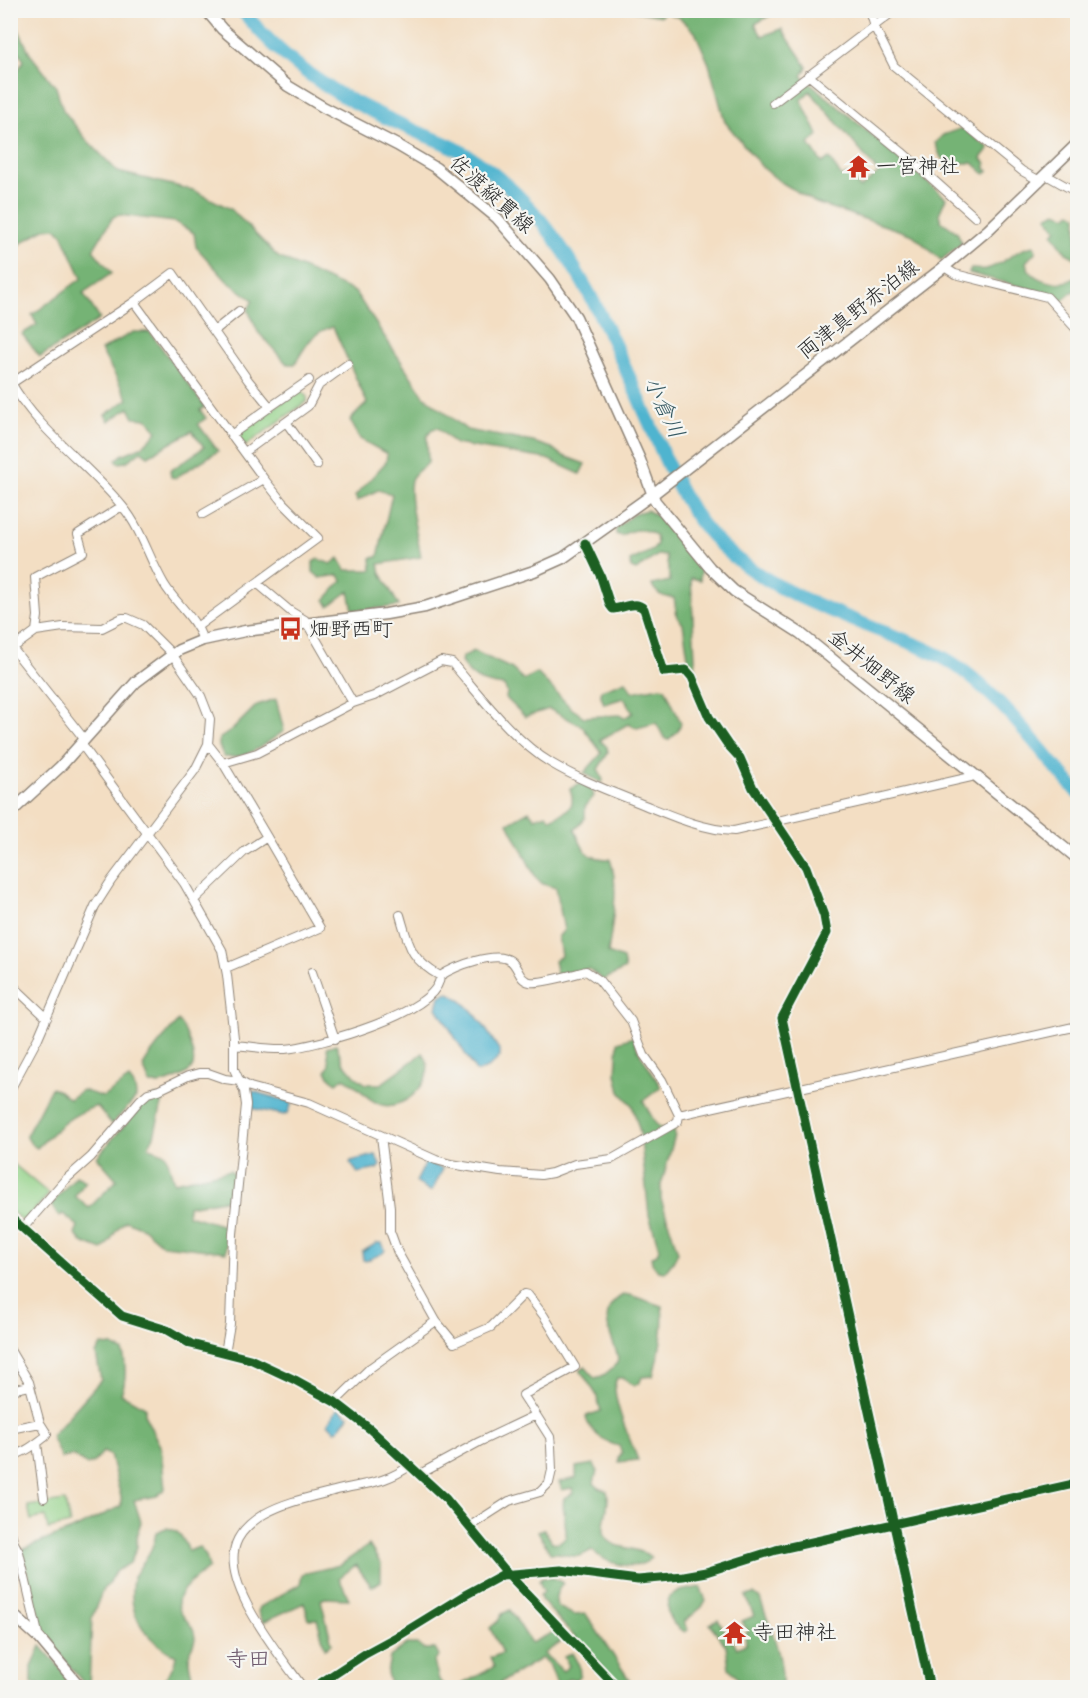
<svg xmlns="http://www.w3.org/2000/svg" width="1088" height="1698" viewBox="0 0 1088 1698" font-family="Kalam,'Klee One',sans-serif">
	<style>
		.green { fill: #92d187; stroke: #5e7e59; stroke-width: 1.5 }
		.forest { fill: #75b374; stroke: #506f50; stroke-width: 1.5; fill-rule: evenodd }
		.water { fill: #50b4cf; stroke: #3e707d; stroke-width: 1.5 }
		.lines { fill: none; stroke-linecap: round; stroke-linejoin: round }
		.river { stroke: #50b4cf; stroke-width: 14 }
		.minor-casing { stroke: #8f8477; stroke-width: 10 }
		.major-casing { stroke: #8f8477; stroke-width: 13 }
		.minor { stroke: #fff; stroke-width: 8 }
		.major { stroke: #fff; stroke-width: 10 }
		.cycleway-casing { stroke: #f6f6f2; stroke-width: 13 }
		.cycleway { stroke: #1b5e20; stroke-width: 9 }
		.labels { text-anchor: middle; stroke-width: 4.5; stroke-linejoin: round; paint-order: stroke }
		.poi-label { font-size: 21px; fill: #2b2b2b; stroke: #f6f6f2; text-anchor: start }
		.street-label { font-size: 21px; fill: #2b2b2b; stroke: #f6f6f2 }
		.water-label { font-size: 22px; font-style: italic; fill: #385b64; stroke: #f6f6f2 }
		.neighbourhood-label { font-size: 22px; fill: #6a566a; stroke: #f6f6f2 }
	</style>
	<rect width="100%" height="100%" fill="#f6f6f2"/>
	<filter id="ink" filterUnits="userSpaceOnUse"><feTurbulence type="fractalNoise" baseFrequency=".0167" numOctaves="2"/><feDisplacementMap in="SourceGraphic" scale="12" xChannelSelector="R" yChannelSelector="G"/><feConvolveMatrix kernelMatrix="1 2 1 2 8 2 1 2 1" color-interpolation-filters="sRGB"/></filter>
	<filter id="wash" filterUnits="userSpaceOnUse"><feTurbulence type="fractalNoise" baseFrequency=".008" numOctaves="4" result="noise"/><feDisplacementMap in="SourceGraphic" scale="24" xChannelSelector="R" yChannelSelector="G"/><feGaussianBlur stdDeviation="1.35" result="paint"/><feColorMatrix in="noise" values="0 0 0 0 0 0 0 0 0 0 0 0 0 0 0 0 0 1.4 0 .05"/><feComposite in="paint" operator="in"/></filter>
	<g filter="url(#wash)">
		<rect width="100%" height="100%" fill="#f3dec3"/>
		<!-- green -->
		<path class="green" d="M300,390L307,397V401L245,446L237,437L241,430Z
			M10,1161L49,1194L26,1219L21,1220L11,1211Z
			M65,1501L70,1524L48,1529L45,1516L31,1520L28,1506Z"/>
		<!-- forest -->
		<path class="forest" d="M634,11H775L776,12L755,24L762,36L782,29L807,67L802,76L946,198L939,214L941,221L957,232L962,243L941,260L913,235L816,203L779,181L761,166L725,122L709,64L695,32L680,18L664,12L661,16ZM810,91L879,173L860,188L847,174L842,177L829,158L822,163L809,144L818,135L801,100Z
			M11,17L17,26L30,54L56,87L63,110L85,138L118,172L193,190L231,209L278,257L355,292L424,396L467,430L533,442L552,448L561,455L585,464L580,474L547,459L455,444L438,428L432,429L427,437L428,463C422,468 413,473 411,480C407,498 418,538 421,557L379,564L381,573L399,606L353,611L349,591L329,606L325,600L342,581L339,575L320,578L313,572V562L318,559L331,564L339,558L346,570H372L371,558L378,557L392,494L378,490L357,501L355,496L386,462L387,454L360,439L350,420L367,403L333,327C312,331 305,347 295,364H287L258,332L248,310L253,300L227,281L196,247L194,233L175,222L119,215L113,217L93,250L112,273L83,293L100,319L40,357L22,334L37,325L32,315L82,278L62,234L56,228L44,229L15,247L11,237V72L15,74L24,61L11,39Z
			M962,128L989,148L981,158L986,163L985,168L988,171L985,174L973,163H949L941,158L935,143L943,135Z
			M1056,212L1067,216L1071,212L1077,216V259L1066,253L1053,234L1057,229L1047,217Z
			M1034,246L1036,251L1026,262C1029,282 1063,289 1077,276V291L1075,290L1058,304L1048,294L969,273L971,269C975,269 981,270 986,269C1004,265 1016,248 1034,246Z
			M133,332H150L205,407L200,410L206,418L198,424L218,451L175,478L171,477L170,471L204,447L192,431L148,456L141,451L126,462L118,463L116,460L122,455L143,446L157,432L148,419L134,418L129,408L109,421L105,415L128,399L101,350Z
			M647,510L660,518L701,570L700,580L691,578L696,679L689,664L683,624L677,617L674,598C663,597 657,595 652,585L670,581L666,556L658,555L636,570L631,568L630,561L653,550L657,544L656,536C646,528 632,528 621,536L616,534V528L635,513Z
			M474,651L512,669L524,680L537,673L571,708L584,717L620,715L624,718L633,713L624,698L604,704L601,696V690L626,681L632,692L660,687L665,688L681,723L678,731L668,740L665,739L656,723L637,728L628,724L600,740L607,747L608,753L598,769L603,780L602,783L584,773L602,753L582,726L549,709L525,717L506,698L507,692L504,686C482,683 473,681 461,662L462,657Z
			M276,699L284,731C267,743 246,760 224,757L219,746V739L232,730L257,705Z
			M580,783L591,788L594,796L585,807V818L575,830C583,851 586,859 610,859C620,888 612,923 608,953L623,959L625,969L603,980L589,969L557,975L554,961L561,956L558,937L564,930L556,888L543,884L536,878L508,823L529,811L535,818L546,814L551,819C568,810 577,808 570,789Z
			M178,1021C185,1027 196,1056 193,1066C190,1076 160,1086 150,1084L143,1066C152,1049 166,1036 178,1021Z
			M633,1037L639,1052L661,1087L643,1101L656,1124L667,1132L674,1129L675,1135L661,1185V1199L678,1252L673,1262L665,1272L658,1271L652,1263L651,1257L657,1254L659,1248L649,1215L640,1132L632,1105L620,1092L616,1074L618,1042Z
			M336,1044L343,1062L355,1076L366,1084H381L423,1053C440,1076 407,1111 382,1105C365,1100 359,1084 343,1078L337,1083L331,1079L326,1071L329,1066L327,1047Z
			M129,1079C135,1085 136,1090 136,1098L112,1124L97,1106C69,1115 57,1128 37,1148L31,1144L26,1136L51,1088L59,1091L69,1099L82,1090L103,1097Z
			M156,1096L163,1100L154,1136L148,1147L166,1154L174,1182L230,1170L236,1178L229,1199L188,1206V1215L228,1227L226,1252L163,1245L143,1228L126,1221C112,1231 114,1240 102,1250L82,1242L75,1234L78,1226L63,1214L59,1216L51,1205L76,1176L86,1181L75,1196L89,1208L117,1180L97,1157L142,1105Z
			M623,1295H630L662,1306C665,1331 659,1352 653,1376L642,1377L640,1382L634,1386L624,1378H617C608,1393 632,1444 638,1460L619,1462V1458L622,1453L619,1446C605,1443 587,1430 586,1416L601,1411L596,1394L580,1370L585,1366L594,1378C602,1377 604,1375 610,1370C612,1367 615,1366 617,1363C623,1349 588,1315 623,1295Z
			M101,1345L112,1346L123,1351C126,1366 127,1380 121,1394L145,1407V1416L161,1448L165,1489L157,1496L134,1500L141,1522L137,1534V1547L130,1563L115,1572L109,1584L103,1589L92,1617L89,1686H86L44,1635L21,1550L74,1529L121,1506V1497L110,1455L103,1452L93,1463L87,1465L73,1456L61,1458L51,1436L101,1380L96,1354Z
			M594,1464L597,1470L594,1483L598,1488L607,1491C613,1509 591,1536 616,1545C627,1549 644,1550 652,1558C635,1573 606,1564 592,1550C588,1552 583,1555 579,1556C568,1558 563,1551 550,1553L538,1531L544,1529L552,1542L558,1543L566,1537C567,1523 561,1510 564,1498L573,1493L572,1488L562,1490L559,1482L576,1478V1467Z
			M166,1528C181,1530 183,1539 189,1551L199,1547L206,1556L209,1568C193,1580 166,1596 184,1617C189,1623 195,1629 195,1638C195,1642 192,1647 190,1651C187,1665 192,1675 196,1687H160L174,1665L176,1656C151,1643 130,1621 132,1591C132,1586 132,1582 134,1577C143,1560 154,1552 156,1532Z
			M369,1545L381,1564V1581L372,1587L356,1565L339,1578L349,1599L325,1598L321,1600L332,1644L325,1648L317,1619H309L304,1603L263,1622L258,1612L260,1607L300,1584L302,1574L340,1565Z
			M542,1578H554L563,1583C557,1592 553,1597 558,1607L574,1615L586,1614L634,1687H622L611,1677L541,1600L540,1595L544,1592L539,1581Z
			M700,1587L706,1600L702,1607L684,1622L688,1630L685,1632C670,1624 664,1613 669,1597L680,1591Z
			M754,1594L760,1599C770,1627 784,1657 782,1687H745L729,1668L726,1646L710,1624L718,1620L737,1648L746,1644L745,1634L748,1632L742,1621L754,1616L746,1596Z
			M510,1610L531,1643L554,1632L564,1639L544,1654L563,1671L569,1666L564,1657L572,1653L579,1665L580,1675L575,1680L570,1678L564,1682L566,1687H558L550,1666L542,1658L501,1682L502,1687H457L494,1667L490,1658L502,1653L490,1628L498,1621L502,1614Z
			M407,1644H417L424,1649H435L439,1656L434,1662L439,1680L445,1687H391L387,1673L390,1657Z
			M41,1646L75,1685L72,1687H39V1685L32,1684V1666Z"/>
		<!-- water -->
		<path class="water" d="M447,992C473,1004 485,1028 500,1051V1057L489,1067L478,1072L475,1070L437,1008L440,996Z
			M252,1091L290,1102L292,1103L288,1113L284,1115L251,1108L249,1095Z
			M376,1155L380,1166L378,1169L358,1173L350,1163L351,1161Z
			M426,1162L443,1169L432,1191H430L416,1182Z
			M377,1243H382L385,1250L383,1253L366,1261L363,1260L362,1252Z
			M338,1408L349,1416L338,1430L335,1431L328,1423Z"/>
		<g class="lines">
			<!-- river -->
			<path class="river" d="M242,10C268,43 300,70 336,92C363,108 393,121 422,134C434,139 448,144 460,151C483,164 506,183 525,203C582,261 617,350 650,424C669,468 686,513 722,546C765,587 824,608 878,630C902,639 927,648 949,661C997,691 1040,750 1078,793"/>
		</g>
	</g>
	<g filter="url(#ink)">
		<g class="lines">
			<defs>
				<path id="minor" d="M869,10L874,26L894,66L1022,171L1040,181
					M808,75L902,152L975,217
					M773,103L895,10
					M1046,175L1078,193
					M944,267L955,274L1047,297L1078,331
					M134,302L264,479L283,503L318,538L198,626
					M214,331L239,311
					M10,381C38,431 88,464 123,507C142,530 149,559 164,584C176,604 195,617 203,640
					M12,383L134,302L173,273L248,380L270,407L231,435
					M270,407L309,380
					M286,422L308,406L319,385L348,364
					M245,452L286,422L317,465
					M203,514L264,479
					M585,543L601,577L610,605L613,609C624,608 636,600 644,609L664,672L686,670L692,677L709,717L728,745L740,758L753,788L806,867L824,916L827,933L782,1018L930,1688
					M257,583L290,611L305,620L353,703
					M36,631L38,616L35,577L83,552L78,534L122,506
					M13,649L85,740
					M10,650L36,631L63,627L102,628L122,618H127L143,625L172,654L201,696L210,719L208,744L195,770L111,881L95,906L38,1038L10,1090
					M208,744L223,763L257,753L353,703L374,696L441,661L452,663C480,695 514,741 551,763C581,781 615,793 647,806C674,817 705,830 734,831L971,777L973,774
					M82,745L184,883L222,950L227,975L234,1038V1069L244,1091L246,1105L233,1234L230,1324L225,1353
					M223,763L267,837
					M194,900L244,852L267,837L320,928L226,968
					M400,915C409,946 410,959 440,976
					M312,972L335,1039
					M10,983L47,1018
					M234,1045C251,1046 269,1050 285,1049C316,1046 440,1013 440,976C454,967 497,949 512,962C519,969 519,980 530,982C542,984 574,974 586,971L599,980L631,1021L644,1055L662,1080L679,1115
					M679,1115L1078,1026
					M10,1217L122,1316L167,1330L191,1344L250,1359L295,1380L335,1402L370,1429L446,1499L509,1575L617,1688
					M23,1228L64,1181L91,1157L140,1100L148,1093L159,1090L188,1076L199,1073H208L225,1079L239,1081L250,1087L309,1103L436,1160L451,1164L500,1172L541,1175L552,1173L575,1164L612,1159L674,1124L678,1121L679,1115
					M10,1350L29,1382L40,1423L10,1429
					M10,1390L30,1386
					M335,1402L370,1368L436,1321L398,1253L390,1231V1207L381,1136
					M37,1443L44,1498
					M10,1456C25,1453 34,1445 45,1437L47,1434L40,1423
					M420,1474L479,1442L536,1415L523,1395L575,1367L544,1316L528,1295L524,1294L491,1327L454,1343L436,1321
					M470,1526L509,1501L540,1492L549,1483L552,1470L551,1446L550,1437L536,1415
					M10,1529L14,1543L19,1552L39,1638
					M303,1688C280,1654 216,1581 238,1539C244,1528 254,1520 264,1514C285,1502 311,1497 334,1491C364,1483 383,1485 411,1465
					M313,1688L365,1654L400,1635L465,1595L502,1575L561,1570L638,1580L683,1576L706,1572L776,1550L1078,1483"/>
				<path id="major" d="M206,10L222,29L288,86L323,107L397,145L436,168L497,218L550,279L576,317L640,460L655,501L710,568L734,591L800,633L1078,859
					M10,813L60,767L136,682L179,650L203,640L245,631L386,614L425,607L534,571L563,558L653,494L944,267L988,230L1078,143
					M10,1612L40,1639L81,1688"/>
			</defs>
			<!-- minor casing -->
			<use href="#minor" class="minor-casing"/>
			<!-- major casing -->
			<use href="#major" class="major-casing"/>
			<!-- minor -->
			<use href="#minor" class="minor"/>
			<!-- major -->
			<use href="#major" class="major"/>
			<defs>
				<path id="cycleway" d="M585,543L601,577L610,605L613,609C624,608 636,600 644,609L664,672L686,670L692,677L709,717L728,745L740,758L753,788L806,867L824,916L827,933L782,1018L930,1688
					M10,1217L122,1316L167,1330L191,1344L250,1359L295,1380L335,1402L370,1429L446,1499L509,1575L617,1688
					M313,1688L365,1654L400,1635L465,1595L502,1575L561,1570L638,1580L683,1576L706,1572L776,1550L1078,1483"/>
			</defs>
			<!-- cycleway casing -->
			<use href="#cycleway" class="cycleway-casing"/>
			<!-- cycleway -->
			<use href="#cycleway" class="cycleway"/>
		</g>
	</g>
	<!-- icons -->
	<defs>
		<symbol id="temple-bare" viewBox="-9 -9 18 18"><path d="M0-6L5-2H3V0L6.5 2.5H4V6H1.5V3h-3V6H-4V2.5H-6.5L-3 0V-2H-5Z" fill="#c8321e" stroke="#f6f6f2" stroke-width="2.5" paint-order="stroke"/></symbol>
		<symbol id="bus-bare" viewBox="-9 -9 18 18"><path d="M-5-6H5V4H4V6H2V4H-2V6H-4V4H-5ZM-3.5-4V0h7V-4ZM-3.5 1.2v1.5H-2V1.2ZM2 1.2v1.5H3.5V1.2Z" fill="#c8321e" stroke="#f6f6f2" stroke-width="2.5" paint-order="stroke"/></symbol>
	</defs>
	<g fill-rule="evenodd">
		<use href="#temple-bare" x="842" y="150" width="33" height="33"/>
		<use href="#bus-bare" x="274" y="612" width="33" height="33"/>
		<use href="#temple-bare" x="718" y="1616" width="33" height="33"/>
	</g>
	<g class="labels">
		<!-- poi labels -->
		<g class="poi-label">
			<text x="876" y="173">一宮神社</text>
			<text x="309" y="636">畑野西町</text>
			<text x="753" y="1639">寺田神社</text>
		</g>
		<!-- street labels -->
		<g class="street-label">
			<text transform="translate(492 194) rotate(42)" y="7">佐渡縦貫線</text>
			<text transform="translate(858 309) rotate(-38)" y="7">両津真野赤泊線</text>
			<text transform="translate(872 666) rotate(39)" y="7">金井畑野線</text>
		</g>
		<!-- water labels -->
		<g class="water-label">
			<text transform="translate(665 407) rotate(65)" y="8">小倉川</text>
		</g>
		<!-- neighbourhood labels -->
		<g class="neighbourhood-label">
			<text x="248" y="1666">寺田</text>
		</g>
	</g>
	<!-- margin -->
	<rect width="1088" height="1698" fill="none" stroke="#f6f6f2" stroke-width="36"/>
</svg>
